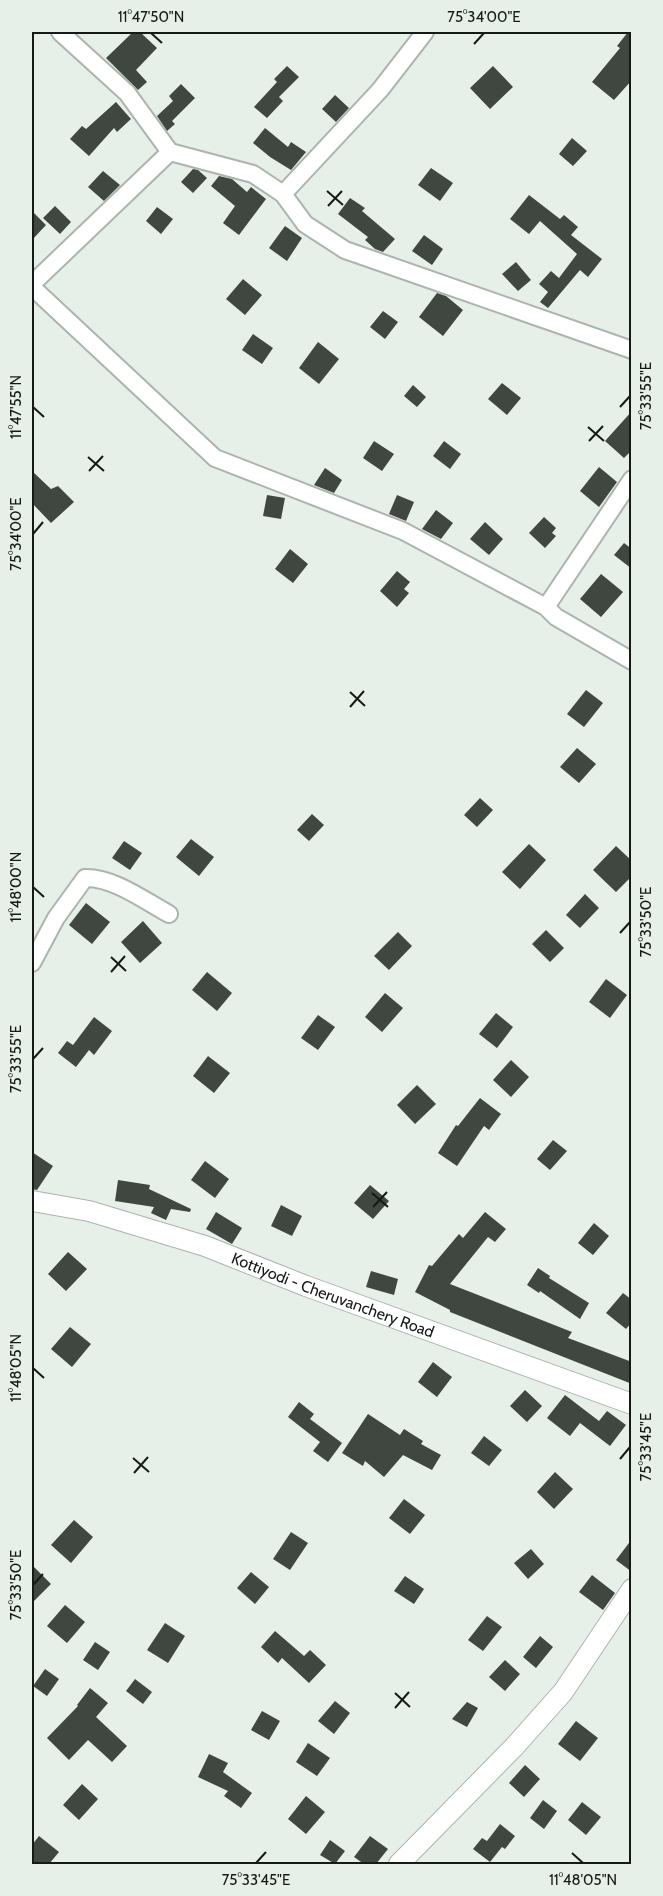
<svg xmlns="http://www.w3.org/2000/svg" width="663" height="1896" viewBox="0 0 663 1896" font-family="Cabin,sans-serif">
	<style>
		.building { fill: #404741 }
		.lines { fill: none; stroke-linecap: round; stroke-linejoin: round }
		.minor-casing { stroke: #abb4ad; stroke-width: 20 }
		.major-casing { stroke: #abb4ad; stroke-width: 22 }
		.minor { stroke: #fff; stroke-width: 16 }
		.major { stroke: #fff; stroke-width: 20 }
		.ticks { fill: none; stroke: #161a17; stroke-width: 2 }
		.labels { text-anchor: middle; stroke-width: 6; stroke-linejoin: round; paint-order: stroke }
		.street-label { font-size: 16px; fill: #161a17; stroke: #e7f0e8 }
		.neatline { fill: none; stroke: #161a17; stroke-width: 2 }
		.ticks-label { font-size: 15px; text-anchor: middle; fill: #161a17 }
	</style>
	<rect width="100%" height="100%" fill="#e7f0e8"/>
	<!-- building -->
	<path class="building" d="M133,32H140L157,48L136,70L147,82L138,90L106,58Z
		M628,32H632V80L614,100L592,82L620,48L617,46Z
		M287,66L299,77L279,97L283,101L267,118L254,107L277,82L274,79Z
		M493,66L513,87L490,109L470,88Z
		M181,84L195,98L172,121L175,124L167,131L157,116L173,101L169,96Z
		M335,95L349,108L336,122L322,109Z
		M116,102L131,119L117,132L114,128L89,156L70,139L82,126L86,129Z
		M265,128L288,147L291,142L306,152L291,170L270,157L253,143Z
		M572,138L587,151L573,166L559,154Z
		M431,168L453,183L440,201L418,185Z
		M193,169L198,170L207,178L193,193L181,182Z
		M103,171L120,185L104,201L88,187Z
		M219,176L232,179L247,192L251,187L266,199L239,235L223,223L235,206L211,186Z
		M529,195L560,219L564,215L578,227L571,235L602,259L588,277L580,270L548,308L540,302L548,292L539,284L551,271L559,278L577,254L540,221L529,234L510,219Z
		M350,198L365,208L362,211L395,239L383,252L375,249L365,240L368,237L338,214Z
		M55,206L71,222L60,234L43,218Z
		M157,207L173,219L161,234L146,221Z
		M32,211L46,225L32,240Z
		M285,226L302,238L287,261L269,248Z
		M424,235L443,249L432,265L412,251Z
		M516,262L531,280L518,291L502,274Z
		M243,279L262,295L245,315L226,299Z
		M437,293L446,296L463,310L443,336L419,317Z
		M383,311L398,322L385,339L370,327Z
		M253,334L273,348L262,364L242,350Z
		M318,342L339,359L319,384L299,368Z
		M502,383L521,398L507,415L488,399Z
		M413,385L426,397L417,407L404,396Z
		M632,411V450L624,458L605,441Z
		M374,441L394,454L382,471L363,458Z
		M444,441L461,454L450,469L433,456Z
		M599,467L617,482L599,507L580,491Z
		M325,468L342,480L334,493L314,485Z
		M32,471L51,489L58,486L74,502L51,523L32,503Z
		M267,495L285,498L281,519L263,516Z
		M397,495L414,502L406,521L389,514Z
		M436,510L453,523L441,539L422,529Z
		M544,517L556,528L552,533L556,536L545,548L529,533Z
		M485,522L503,539L489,555L470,539Z
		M624,543L632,549V569L614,555Z
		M290,549L308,564L293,583L275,569Z
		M397,571L410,582L404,589L409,593L397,607L380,591Z
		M601,574L623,592L601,617L580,599Z
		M586,690L603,703L584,727L567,714Z
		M577,748L596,764L579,783L560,767Z
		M480,798L493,810L477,827L464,815Z
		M312,814L324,825L309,841L297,830Z
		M191,839L214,857L199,876L176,857Z
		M124,841L142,853L130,870L112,858Z
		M529,844L546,860L520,889L502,872Z
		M616,846L632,861V876L616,892L593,870Z
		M585,894L599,908L580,928L566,915Z
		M86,903L110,922L92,944L69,925Z
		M143,921L162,943L140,963L121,942Z
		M546,930L564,948L550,962L532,944Z
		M398,932L412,946L389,970L374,956Z
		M207,972L232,993L217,1011L192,990Z
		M606,979L627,995L610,1018L589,1002Z
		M385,993L403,1008L382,1032L365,1017Z
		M496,1013L513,1027L497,1048L479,1034Z
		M318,1015L335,1027L318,1050L301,1038Z
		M94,1017L112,1031L94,1055L89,1050L76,1067L58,1053L67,1041L73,1045Z
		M208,1056L230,1073L214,1093L193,1076Z
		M511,1060L529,1077L511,1097L493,1080Z
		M417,1085L436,1104L415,1124L397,1105Z
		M480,1098L501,1114L489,1130L484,1126L457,1166L438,1153L456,1125L458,1126Z
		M553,1140L567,1151L550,1170L537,1159Z
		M32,1152L53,1166L37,1190L32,1189Z
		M205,1161L229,1179L215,1198L191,1180Z
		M118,1180L150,1185L149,1189L191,1209L190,1212L171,1209L166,1220L151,1213L154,1207L115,1201Z
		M370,1185L389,1201L373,1219L354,1203Z
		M281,1205L302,1216L292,1236L271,1226Z
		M216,1212L242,1228L232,1244L206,1229Z
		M485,1212L506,1229L495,1242L488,1237L450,1284L572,1332L568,1338L632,1362V1384L450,1312V1310L415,1292L429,1265L432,1266L459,1234L463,1238Z
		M594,1223L609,1236L593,1255L578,1243Z
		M68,1252L87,1269L66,1291L48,1274Z
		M538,1268L550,1276L549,1278L589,1303L580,1319L540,1291L539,1293L527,1285Z
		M371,1271L398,1279L394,1295L366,1287Z
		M623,1293L632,1300V1322L626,1329L606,1313Z
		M70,1327L91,1344L72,1367L51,1349Z
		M433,1362L452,1377L437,1397L418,1382Z
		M525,1390L542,1406L527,1422L510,1406Z
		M565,1395L599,1421L607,1411L626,1425L610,1446L580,1423L570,1436L547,1418Z
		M299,1402L314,1414L310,1419L342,1443L328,1462L313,1451L320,1442L288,1417Z
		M368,1414L400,1435L404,1429L423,1441L421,1444L441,1455L432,1470L403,1455L384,1477L365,1461L363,1466L342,1453Z
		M484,1436L502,1450L489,1466L471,1453Z
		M555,1472L573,1489L554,1509L537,1492Z
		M404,1499L425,1515L410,1534L389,1518Z
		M74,1520L93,1537L71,1563L51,1545Z
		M291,1532L308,1543L290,1570L273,1559Z
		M632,1539V1572L616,1560Z
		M531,1549L544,1564L528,1579L514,1563Z
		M32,1565L51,1584L32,1603Z
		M251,1572L269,1587L255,1604L237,1588Z
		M592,1575L615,1593L603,1610L579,1592Z
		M405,1576L424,1589L414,1604L394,1591Z
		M65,1605L85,1622L67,1643L47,1626Z
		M487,1616L502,1627L483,1651L468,1640Z
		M165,1623L185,1636L168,1663L147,1650Z
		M275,1631L304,1656L310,1650L326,1665L309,1683L282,1658L278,1663L261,1647Z
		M540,1636L553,1647L536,1668L523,1657Z
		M95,1642L110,1652L98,1670L83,1660Z
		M505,1660L520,1674L505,1691L489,1677Z
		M45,1669L59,1679L47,1696L33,1686Z
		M135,1679L152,1692L143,1704L126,1691Z
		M90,1688L108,1703L96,1717L127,1746L112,1762L88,1740L69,1760L47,1738L78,1706L77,1705Z
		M335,1701L350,1713L334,1734L318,1721Z
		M467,1702L478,1708L467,1727L452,1719Z
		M262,1711L280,1721L269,1740L251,1730Z
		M576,1721L598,1738L580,1761L558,1744Z
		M308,1743L330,1758L317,1776L296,1762Z
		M209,1754L228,1763L223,1772L252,1793L241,1808L224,1796L228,1791L198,1777Z
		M525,1765L540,1779L524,1797L509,1783Z
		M82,1784L98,1799L79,1820L63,1805Z
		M306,1796L325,1812L306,1834L288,1819Z
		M543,1800L557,1811L544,1829L530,1818Z
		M582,1802L601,1817L586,1835L568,1820Z
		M500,1824L515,1836L505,1849L502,1847L490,1862L473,1849L482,1838L487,1841Z
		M39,1836L59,1852L49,1864H32V1845Z
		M370,1836L388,1849L376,1864H364L354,1857Z
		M330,1840L345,1851L335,1864L320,1855Z"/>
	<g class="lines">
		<defs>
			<path id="minor" d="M60,32L127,93L170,152L253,174L283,194L305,224L345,250L632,350
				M283,194L380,90L425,32
				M32,284L170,152
				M32,287L215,458L403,531L546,607L556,617L632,661
				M546,607L632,479
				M32,963L56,918L85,878C113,877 145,901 169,914"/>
			<g id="major">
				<path id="s1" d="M32,1201L89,1211L205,1246L306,1286L632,1404"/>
				<path d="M399,1864L514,1747L563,1692L632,1589"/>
			</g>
		</defs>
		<!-- minor casing -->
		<use href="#minor" class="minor-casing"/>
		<!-- major casing -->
		<use href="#major" class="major-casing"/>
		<!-- minor -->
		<use href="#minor" class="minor"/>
		<!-- major -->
		<use href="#major" class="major"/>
	</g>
	<!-- ticks -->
	<path class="ticks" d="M151,33L162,43M474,44L484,33M327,191L343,205M328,206L342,191M33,407L44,417M620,407L630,396M588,427L604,441M589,441L603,426M88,457L104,471M89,471L103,456M33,534L43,522M350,692L365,706M350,707L364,691M33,887L44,897M620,933L630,922M111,957L126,971M111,972L125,956M33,1059L43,1048M372,1193L388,1207M373,1207L387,1192M33,1368L44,1378M133,1458L149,1472M620,1459L630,1447M134,1473L148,1457M33,1585L43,1574M395,1693L410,1707M395,1708L409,1692M572,1853L583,1863M256,1863L266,1852"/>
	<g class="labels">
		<!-- street labels -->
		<g class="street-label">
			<text dy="6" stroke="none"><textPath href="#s1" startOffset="316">Kottiyodi - Cheruvanchery Road</textPath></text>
		</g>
	</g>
	<!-- border -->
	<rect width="663" height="1896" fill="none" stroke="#e7f0e8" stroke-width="66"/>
	<rect x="33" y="33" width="597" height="1830" class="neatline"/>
	<g class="ticks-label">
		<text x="151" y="22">11°47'50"N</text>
		<text x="484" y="22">75°34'00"E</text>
		<text transform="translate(646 396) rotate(-90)" y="5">75°33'55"E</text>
		<text transform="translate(16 407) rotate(-90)" y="5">11°47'55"N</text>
		<text transform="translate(16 534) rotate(-90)" y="5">75°34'00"E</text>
		<text transform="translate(16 887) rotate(-90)" y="5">11°48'00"N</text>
		<text transform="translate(646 922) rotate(-90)" y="5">75°33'50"E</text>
		<text transform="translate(16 1059) rotate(-90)" y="5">75°33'55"E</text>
		<text transform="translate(16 1368) rotate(-90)" y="5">11°48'05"N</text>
		<text transform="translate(646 1447) rotate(-90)" y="5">75°33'45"E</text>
		<text transform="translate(16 1585) rotate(-90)" y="5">75°33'50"E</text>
		<text x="256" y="1885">75°33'45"E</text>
		<text x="583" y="1885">11°48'05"N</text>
	</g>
</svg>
